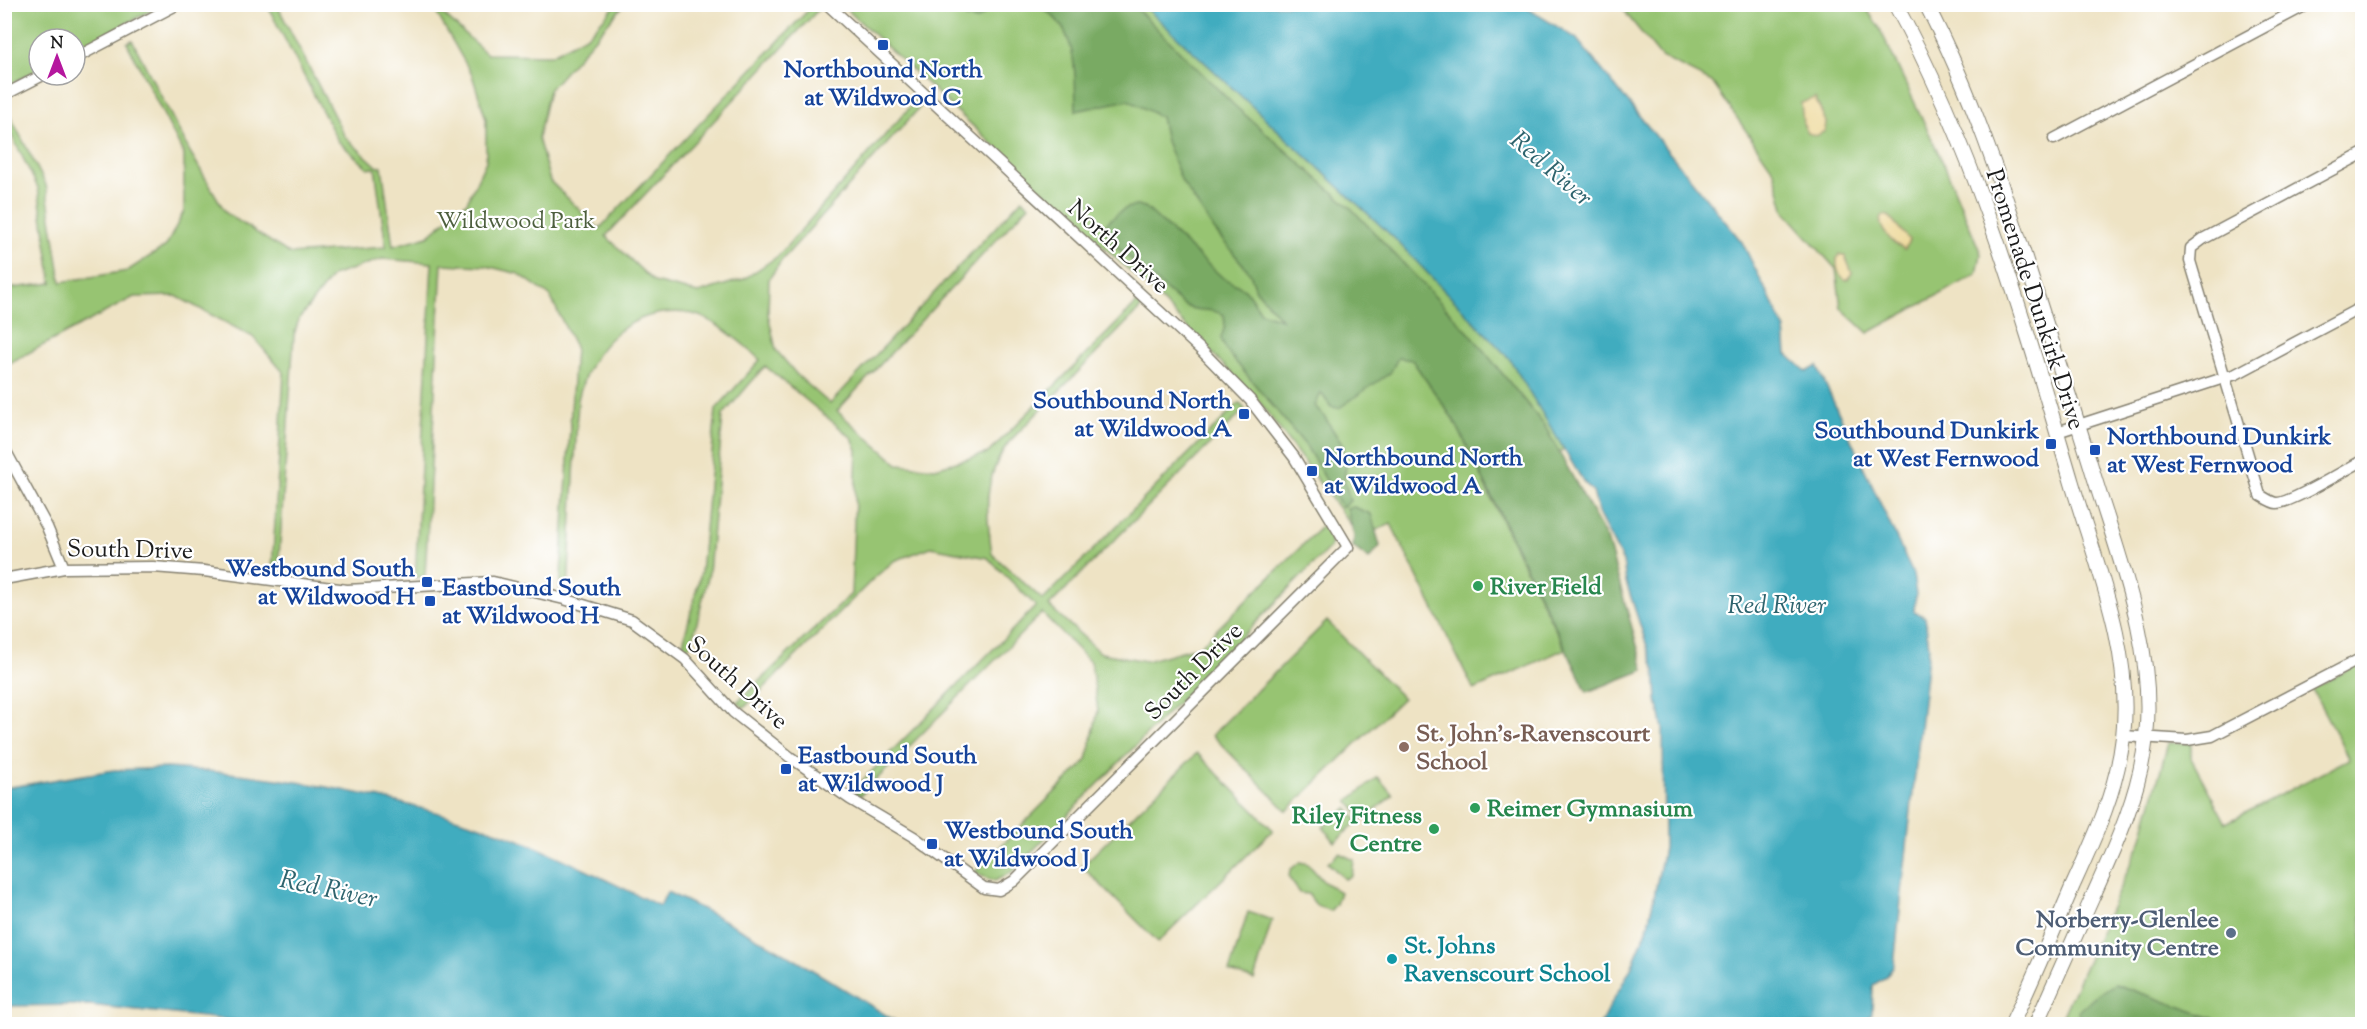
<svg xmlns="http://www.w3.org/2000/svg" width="2367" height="1029" viewBox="0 0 2367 1029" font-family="'Sorts Mill Goudy',serif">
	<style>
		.green { fill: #97c472; stroke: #5a7047; stroke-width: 1.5 }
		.forest { fill: #79aa64; stroke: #4a6340; stroke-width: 1.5 }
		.sand { fill: #eeda9e; stroke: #857b5d; stroke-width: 1.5 }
		.water { fill: #40acbf; stroke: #2e646e; stroke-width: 1.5 }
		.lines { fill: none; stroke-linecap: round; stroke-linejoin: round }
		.minor-casing { stroke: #858070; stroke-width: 13 }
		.secondary-casing { stroke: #858070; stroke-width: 16 }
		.minor { stroke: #fff; stroke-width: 10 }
		.secondary { stroke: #fff; stroke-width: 14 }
		.transit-dot { fill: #1a4fb4; stroke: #fff; stroke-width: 2 }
		.leisure-dot { fill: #2e9e5b; stroke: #fff; stroke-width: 2 }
		.education-dot { fill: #8d6e63; stroke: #fff; stroke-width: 2 }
		.service-dot { fill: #5c6f8a; stroke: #fff; stroke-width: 2 }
		.culture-dot { fill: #0f9aa8; stroke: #fff; stroke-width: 2 }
		.labels { text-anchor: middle; stroke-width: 4.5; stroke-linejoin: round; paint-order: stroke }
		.transit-label { font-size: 24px; font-weight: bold; fill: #164399; stroke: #fff; text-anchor: start }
		.park-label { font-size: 24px; fill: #4d5f3e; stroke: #fff }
		.street-label { font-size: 24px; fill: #1c1c1c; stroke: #fff }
		.leisure-label { font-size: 24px; font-weight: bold; fill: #27864d; stroke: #fff; text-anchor: start }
		.education-label { font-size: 24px; font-weight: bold; fill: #785e54; stroke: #fff; text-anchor: start }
		.service-label { font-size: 24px; font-weight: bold; fill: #4e5e75; stroke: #fff; text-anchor: end }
		.culture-label { font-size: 24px; font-weight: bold; fill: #0d838f; stroke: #fff; text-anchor: start }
		.water-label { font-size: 26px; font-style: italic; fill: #2e646e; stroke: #fff }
	</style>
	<rect width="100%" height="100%" fill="#fff"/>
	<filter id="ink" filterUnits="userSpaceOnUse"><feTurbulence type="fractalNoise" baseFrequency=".0167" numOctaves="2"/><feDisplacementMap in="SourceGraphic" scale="12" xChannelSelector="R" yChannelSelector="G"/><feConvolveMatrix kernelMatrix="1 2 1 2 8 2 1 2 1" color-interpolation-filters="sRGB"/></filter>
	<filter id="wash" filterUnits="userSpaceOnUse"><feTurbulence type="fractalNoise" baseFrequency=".008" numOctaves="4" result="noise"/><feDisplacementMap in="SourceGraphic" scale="24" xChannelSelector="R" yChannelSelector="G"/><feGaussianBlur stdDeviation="1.35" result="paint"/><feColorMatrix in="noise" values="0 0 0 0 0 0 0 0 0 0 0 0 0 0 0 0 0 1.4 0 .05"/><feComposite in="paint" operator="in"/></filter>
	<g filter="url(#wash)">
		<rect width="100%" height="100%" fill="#eee3c4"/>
		<!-- green -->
		<path class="green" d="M4,5L5,4L162,5L75,50V39H39V69L5,87Z
			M267,5H277L345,137L378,167L382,166L393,246L428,236L467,202L486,161V119L472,75L432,5H438L443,14L487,54L551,55L589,34L616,5H624L549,90L538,138L550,181L599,229L813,5L819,9L606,236L654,282L698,293L744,279L778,256L917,99L922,105L782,260L769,279L768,314L776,350L797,375L830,404L1022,199L1029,205L837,411L898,464L935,468L988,453L1137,303L1142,307L1009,442C982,479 986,511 992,554L1043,600L1239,403L1245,409L1049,606L1101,653L1146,661L1200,646L1326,522L1331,534L1330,547L1012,872L995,881L974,873L1087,760L1098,711L1091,663L1042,613L860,796L852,791L1036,606L988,558L931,547L894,561L873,579L744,708L737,702L851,594L857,450L852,438L765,366L723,415L709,573L692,643L686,649L682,647L701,572L716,409L760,360C744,344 711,316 688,313C630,307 590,346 578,400L568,591L560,589L575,347L550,296L519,274L486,266L442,264L425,576L415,578L432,263L382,259L332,276L299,319L294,335L278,572L272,571L284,373L253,337L176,296L134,297L4,366L5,289L52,283L38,188L5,122V106L46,185L61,282L127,271L166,246L184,211V155L127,43L132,40L190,152L226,213L290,254L386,247L375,168H368L338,141Z
			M842,5H1143L1394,238L1509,358L1565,449L1484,484L1565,649L1474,690L1391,524L1360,537L1260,403L1159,298Z
			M1619,5H1864L1879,27L1946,169L1981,254L1977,274L1868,333L1841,308L1836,269L1785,212L1774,171L1712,82L1661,57Z
			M1327,621L1403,698L1287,811L1212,735Z
			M2362,662V1024H2059L2141,841L2168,743H2191V758L2226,823L2349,759L2312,689Z
			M1197,753L1273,830L1158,942L1082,866Z
			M1378,777L1393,795L1363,820L1348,801Z
			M1347,808L1358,821L1335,842L1323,827Z
			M1339,853L1354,860L1352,876L1345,879L1328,863Z
			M1300,862L1308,864L1324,882L1340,892L1336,904L1330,911L1316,905L1308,894L1300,893L1289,878L1290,870Z
			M1248,912L1272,920L1254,980L1229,972Z"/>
		<!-- forest -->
		<path class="forest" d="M947,5L995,4V5L977,20L967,18Z
			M1036,5H1133L1234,105L1351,208L1472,336L1544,425L1607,539L1644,670L1587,692L1455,422L1412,360L1398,358L1390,373L1339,408L1331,407L1321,393L1315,406L1324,416L1343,446L1346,466L1344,479L1350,501L1342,507L1306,446L1226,350L1221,338L1225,326L1224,315C1208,306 1198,314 1182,304L1108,239L1106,224C1119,212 1127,203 1145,207L1223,278L1245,289L1261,312L1281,319L1256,290L1250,273L1215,231L1182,182L1166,141L1161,117L1128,100L1076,111C1075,70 1078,24 1036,5Z
			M1354,507L1371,514L1380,546L1369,559L1353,547L1354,536L1347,508Z
			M2115,984L2230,1024H2084L2078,1012L2098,994Z"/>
		<!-- sand -->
		<path class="sand" d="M1815,98L1826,122L1825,131L1816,136L1808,133L1803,124L1801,103Z
			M1885,215L1890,217L1909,240L1905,249C1894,245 1877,229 1881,216Z
			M1839,254L1845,256L1852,273L1847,280C1838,277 1834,262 1839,254Z"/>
		<!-- water -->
		<path class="water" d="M1143,5H1522L1576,38L1742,242L1785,329L1787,354L1807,372L1817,366L1913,574L1916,594L1914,611L1925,617L1929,647L1894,965L1886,977L1873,985L1872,1014L1864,1024H1600L1631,968L1647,930L1664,848L1663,729L1657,700L1655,671L1626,582L1623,562L1599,515L1593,492L1583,481L1509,358L1394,238Z
			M168,768C281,775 391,794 498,832C554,852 607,881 660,906L667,892C749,930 824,976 900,1024H268L89,1005L5,1006V788L114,770Z"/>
	</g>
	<g filter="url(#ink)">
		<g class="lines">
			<defs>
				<path id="minor" d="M75,58L178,4
					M4,95L43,75
					M2054,139L2308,4
					M2362,154L2203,239L2191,248L2190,261L2260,495C2265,498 2272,503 2277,503C2291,503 2345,470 2362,461
					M2057,432L2236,374L2362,307
					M4,448L47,527L64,568
					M4,579L64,568L153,567L204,571L347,590L493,582L564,599L632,620L685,659L733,712L790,757L850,799L914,837L973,880L984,888L999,890L1014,881L1348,547L1294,457L1250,400L1199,348L827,4
					M2123,736L2187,740L2212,736L2362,658"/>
				<path id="secondary" d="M1895,4C1977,153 2024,321 2072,483C2096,564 2133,650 2123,737C2117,790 2095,837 2073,885C2053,932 2033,978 2012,1024
					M1926,4C1971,91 2002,184 2031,277C2051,339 2071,401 2090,463C2116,551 2156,644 2146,737C2140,793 2116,845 2093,896C2074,939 2055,982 2036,1024"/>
			</defs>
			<!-- minor casing -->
			<use href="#minor" class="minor-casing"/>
			<!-- secondary casing -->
			<use href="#secondary" class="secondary-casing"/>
			<!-- minor -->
			<use href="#minor" class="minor"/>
			<!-- secondary -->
			<use href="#secondary" class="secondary"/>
		</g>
	</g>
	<!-- markers -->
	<g class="transit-dot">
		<rect x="877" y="39" width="12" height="12" rx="3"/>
		<rect x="1238" y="408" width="12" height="12" rx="3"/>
		<rect x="2045" y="438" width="12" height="12" rx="3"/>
		<rect x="2089" y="444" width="12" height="12" rx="3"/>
		<rect x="1306" y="465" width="12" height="12" rx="3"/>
		<rect x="421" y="576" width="12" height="12" rx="3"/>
		<rect x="424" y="595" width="12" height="12" rx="3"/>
		<rect x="780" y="763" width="12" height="12" rx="3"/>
		<rect x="926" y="838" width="12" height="12" rx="3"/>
	</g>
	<g class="leisure-dot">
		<circle cx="1478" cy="586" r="6"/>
		<circle cx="1475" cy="808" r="6"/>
		<circle cx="1434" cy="829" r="6"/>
	</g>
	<circle class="education-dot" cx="1404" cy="747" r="6"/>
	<circle class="service-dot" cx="2231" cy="933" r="6"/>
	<circle class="culture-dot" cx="1392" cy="959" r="6"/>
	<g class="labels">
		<!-- transit labels -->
		<g class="transit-label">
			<text x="883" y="77" text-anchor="middle">Northbound North<tspan x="883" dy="28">at Wildwood C</tspan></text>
			<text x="1232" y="408" text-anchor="end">Southbound North<tspan x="1232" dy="28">at Wildwood A</tspan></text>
			<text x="2039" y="438" text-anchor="end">Southbound Dunkirk<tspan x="2039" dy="28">at West Fernwood</tspan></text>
			<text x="2107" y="444">Northbound Dunkirk<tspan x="2107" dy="28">at West Fernwood</tspan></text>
			<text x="1324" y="465">Northbound North<tspan x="1324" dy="28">at Wildwood A</tspan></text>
			<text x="415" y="576" text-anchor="end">Westbound South<tspan x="415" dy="28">at Wildwood H</tspan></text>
			<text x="442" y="595">Eastbound South<tspan x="442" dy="28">at Wildwood H</tspan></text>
			<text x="798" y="763">Eastbound South<tspan x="798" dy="28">at Wildwood J</tspan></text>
			<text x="944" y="838">Westbound South<tspan x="944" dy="28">at Wildwood J</tspan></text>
		</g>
		<!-- park labels -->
		<g class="park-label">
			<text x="516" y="228">Wildwood Park</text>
		</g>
		<!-- street labels -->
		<g class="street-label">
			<text transform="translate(1119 246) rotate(42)" y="8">North Drive</text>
			<text transform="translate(2036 299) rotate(72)" y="8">Promenade Dunkirk Drive</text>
			<text transform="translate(130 549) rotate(1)" y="8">South Drive</text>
			<text transform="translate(1193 671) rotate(-45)" y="8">South Drive</text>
			<text transform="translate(738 682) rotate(42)" y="8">South Drive</text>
		</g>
		<!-- leisure labels -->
		<g class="leisure-label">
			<text x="1490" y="594">River Field</text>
			<text x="1487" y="816">Reimer Gymnasium</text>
			<text x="1422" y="823" text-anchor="end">Riley Fitness<tspan x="1422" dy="28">Centre</tspan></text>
		</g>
		<!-- education labels -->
		<g class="education-label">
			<text x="1416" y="741">St. John's-Ravenscourt<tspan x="1416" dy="28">School</tspan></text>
		</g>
		<!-- service labels -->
		<g class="service-label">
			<text x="2219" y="927">Norberry-Glenlee<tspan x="2219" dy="28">Community Centre</tspan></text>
		</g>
		<!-- culture labels -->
		<g class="culture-label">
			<text x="1404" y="953">St. Johns<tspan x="1404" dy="28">Ravenscourt School</tspan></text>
		</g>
		<!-- water labels -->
		<g class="water-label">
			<text transform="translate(1552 168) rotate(41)" y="9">Red River</text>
			<text x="1777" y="613">Red River</text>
			<text transform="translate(329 888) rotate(12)" y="9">Red River</text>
		</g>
	</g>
	<!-- margin -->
	<rect width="2367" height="1029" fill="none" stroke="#fff" stroke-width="24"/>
	<!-- north arrow -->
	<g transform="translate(57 57)"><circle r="28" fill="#ffffff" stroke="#a4a4a4" stroke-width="1.5"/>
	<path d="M0-4.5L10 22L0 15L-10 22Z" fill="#b5179e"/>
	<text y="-9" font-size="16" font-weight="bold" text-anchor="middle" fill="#1c1c1c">N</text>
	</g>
</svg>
